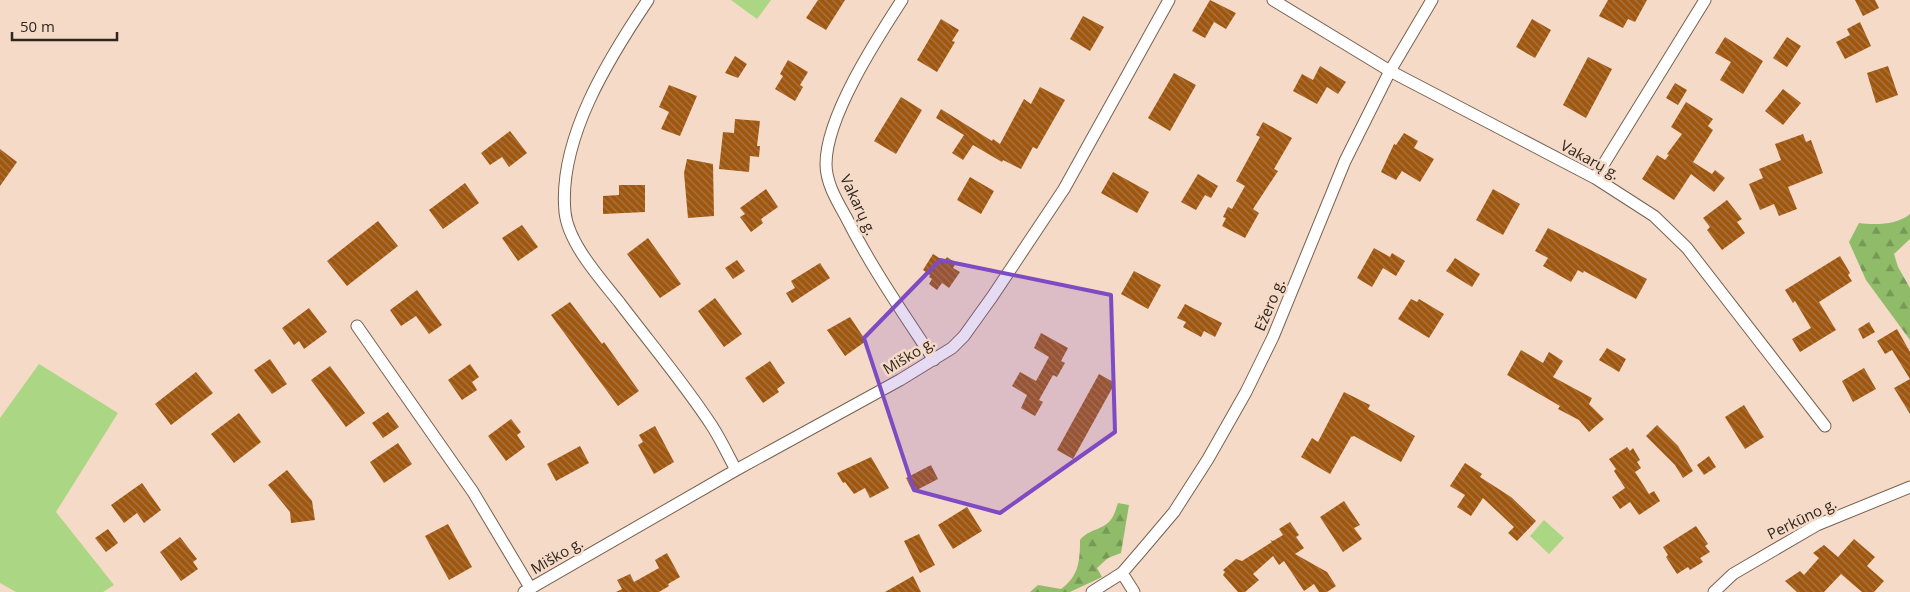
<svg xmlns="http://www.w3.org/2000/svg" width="1910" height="592" viewBox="0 0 1910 592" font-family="'Open Sans',sans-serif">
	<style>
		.grass { fill: #abd785 }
		.forest { fill: url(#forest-firs) }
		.building { fill: url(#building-back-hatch) }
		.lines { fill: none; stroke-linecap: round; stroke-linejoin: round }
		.street-casing { stroke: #786251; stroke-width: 13 }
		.street { stroke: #fff; stroke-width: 11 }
		.marked { fill: #7e4bc2; fill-opacity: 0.2; stroke: #7e4bc2; stroke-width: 4; stroke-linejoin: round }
		.labels { text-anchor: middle; stroke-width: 5; stroke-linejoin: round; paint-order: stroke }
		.street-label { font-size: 15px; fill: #2f261e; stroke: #f4dac7 }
	</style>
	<defs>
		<pattern id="forest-firs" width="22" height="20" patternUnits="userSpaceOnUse" patternTransform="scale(1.25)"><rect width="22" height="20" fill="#90bc69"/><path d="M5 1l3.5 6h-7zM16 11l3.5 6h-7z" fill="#769956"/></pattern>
		<pattern id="building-back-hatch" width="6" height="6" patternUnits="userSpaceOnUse" patternTransform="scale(1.25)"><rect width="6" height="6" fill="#9f5710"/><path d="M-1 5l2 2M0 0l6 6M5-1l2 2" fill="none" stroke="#a97644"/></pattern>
	</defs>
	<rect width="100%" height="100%" fill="#f4dac7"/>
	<!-- grass -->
	<path class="grass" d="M731,0H771L757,19Z
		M39,364L118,413L56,512L114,585L103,592H16L0,583V418Z
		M1544,520L1564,538L1549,554L1530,536Z"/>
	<!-- forest -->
	<path class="forest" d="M1910,214V239L1894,254L1898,267L1910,288V340L1866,280L1849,242L1859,223C1875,225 1897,225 1910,214Z
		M1118,503L1129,505L1121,553L1108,558L1097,568L1102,577L1070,592H1030L1038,585L1061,589C1079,576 1080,560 1080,540C1088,529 1105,530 1112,518C1115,514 1116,508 1118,503Z"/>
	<!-- building -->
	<path class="building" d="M818,0H845L826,30L806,18Z
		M1210,0L1236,13L1226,29L1214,22L1205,38L1192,31Z
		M1608,0H1647L1635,22L1628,19L1623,28L1599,16Z
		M1855,0H1875L1879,8L1863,16Z
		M1083,16L1104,27L1090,51L1070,39Z
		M941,19L959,30L952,41L955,42L937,72L917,60Z
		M1532,19L1551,30L1535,58L1516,47Z
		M1860,22L1871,46L1845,59L1836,42L1850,35L1847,29Z
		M1725,37L1763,61L1743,94L1720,80L1731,62L1715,53Z
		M1787,37L1801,46L1787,67L1773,58Z
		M735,56L747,64L738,78L725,73Z
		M1588,57L1612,69L1586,118L1563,105Z
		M788,60L808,72L800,85L803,87L795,101L775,89L783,76L780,74Z
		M1320,66L1346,82L1338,94L1327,87L1317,104L1293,91L1302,74L1313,80Z
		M1888,66L1898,95L1876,103L1867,73Z
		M1174,73L1196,85L1170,131L1148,118Z
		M1675,83L1687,90L1678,105L1666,98Z
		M669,85L697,96L680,136L661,129L669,112L659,107Z
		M1040,87L1065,100L1037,149L1033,147L1021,169L1003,160L1002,162L973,145L963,160L952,153L964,135L936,118L941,109L992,141L993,139L1000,144L1024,99L1031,104Z
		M1783,89L1801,103L1783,125L1765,111Z
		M901,97L922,110L896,154L874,141Z
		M1686,102L1713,119L1708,126L1713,130L1693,162L1712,174L1715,170L1725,178L1714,192L1691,174L1674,200L1642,179L1657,155L1665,160L1669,155L1667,154L1682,134L1671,127Z
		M735,119L760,121L757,146H760L759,157L750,156L749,172L719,169L723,132L734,133Z
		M1263,122L1292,138L1274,169L1278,171L1253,209L1259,213L1245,238L1222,226L1226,218L1223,217L1228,207L1232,209L1245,186L1236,181L1260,137L1256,135Z
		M510,131L527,153L509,167L502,157L490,165L481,153Z
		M1404,133L1418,141L1414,148L1434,159L1420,182L1402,171L1396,180L1381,172L1394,144L1396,145Z
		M1803,134L1806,142L1811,140L1823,173L1788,187L1797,209L1779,216L1774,204L1760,210L1749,184L1763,178L1759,169L1781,160L1775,144Z
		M0,149L17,162L0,186Z
		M687,159L713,164L714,216L688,218L684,173Z
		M1113,172L1149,192L1137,213L1101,193Z
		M1198,174L1218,186L1211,198L1205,195L1196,210L1181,202Z
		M970,177L994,191L981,214L957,200Z
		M465,183L479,203L443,229L429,210Z
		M619,185H645V212L603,214V196L619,195Z
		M766,189L778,207L761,219L763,223L751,232L740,217L745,214L740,208Z
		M1493,189L1520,204L1503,235L1476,220Z
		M1727,200L1742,219L1737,222L1745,233L1722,250L1707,230L1710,227L1703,218Z
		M378,221L398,246L347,286L327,261Z
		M522,225L538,247L518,261L502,238Z
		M1548,228L1647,279L1636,299L1584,271L1583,273L1578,270L1571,282L1543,266L1548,258L1535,251Z
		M648,238L681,284L660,298L627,254Z
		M1374,248L1390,257L1392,253L1405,261L1396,276L1383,268L1372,287L1357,278Z
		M933,254L944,261L947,257L956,263L953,268L960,272L949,288L942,283L937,290L929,284L932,279L929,277L930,275L923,270Z
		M1840,256L1850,273L1848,275L1852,281L1819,302L1836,330L1800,352L1792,339L1811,328L1795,301L1793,303L1785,290Z
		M1455,258L1480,274L1472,287L1446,271Z
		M737,260L745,271L733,279L725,268Z
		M820,263L830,278L792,303L786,293L795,288L791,281Z
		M1134,271L1161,285L1148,309L1121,294Z
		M417,290L442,325L429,334L416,316L401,326L390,310Z
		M715,298L742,334L724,347L698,311Z
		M1411,299L1417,302L1419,299L1444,314L1429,338L1398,319Z
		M570,302L602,344L604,342L639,391L618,406L551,315Z
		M1185,304L1222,323L1215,337L1204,331L1201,337L1183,327L1186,322L1177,318Z
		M309,308L327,332L304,349L299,341L294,345L282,328Z
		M850,317L866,341L845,356L827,330Z
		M1869,322L1875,332L1863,339L1858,329Z
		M1897,329L1910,352V414L1894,388L1910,379L1892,350L1885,354L1877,341Z
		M1041,333L1068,348L1061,361L1065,363L1057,377L1053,375L1039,400L1043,402L1035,416L1021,408L1027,395L1012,386L1020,372L1036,381L1049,357L1034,348Z
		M1607,348L1626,359L1619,372L1599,360Z
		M1521,350L1543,363L1549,352L1563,361L1553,377L1592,398L1589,404L1604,419L1589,432L1579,420L1558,409L1560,406L1507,375Z
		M270,359L287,384L272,394L254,370Z
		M770,361L785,383L777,389L779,392L763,403L745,378Z
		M470,364L479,377L472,382L477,390L462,400L448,380Z
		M330,366L365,413L346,427L311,380Z
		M1864,368L1876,389L1853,402L1842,381Z
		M196,372L213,393L171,425L155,404Z
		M1099,374L1115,383L1073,459L1057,450Z
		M1344,392L1370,405L1368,409L1415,436L1401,462L1354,436L1351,437L1330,474L1301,457L1312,438L1318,442Z
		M1744,405L1764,437L1745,449L1725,417Z
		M388,412L399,427L383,438L372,423Z
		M239,413L261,442L234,463L211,434Z
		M511,419L521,432L517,435L525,447L506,461L488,436Z
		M1657,425L1678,446L1693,471L1683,478L1675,465L1646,436Z
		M655,426L674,462L654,474L638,445L643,442L639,435Z
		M398,443L412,464L384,483L370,462Z
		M580,446L589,463L556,481L547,464Z
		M1627,447L1630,451L1633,448L1640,460L1637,462L1641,468L1635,472L1649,494L1654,491L1660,501L1639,515L1630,502L1620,509L1612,497L1625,488L1614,471L1616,469L1609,459Z
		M1709,456L1716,467L1704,475L1697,465Z
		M871,457L889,488L870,498L865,488L854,494L845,482L843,483L837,473Z
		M1465,463L1482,474L1480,477L1511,497L1536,521L1517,541L1508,533L1514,527L1483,498L1471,516L1457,507L1465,495L1450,486Z
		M931,465L938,479L913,492L906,478Z
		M287,470L312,501L315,520L291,523L290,512L268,485Z
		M142,483L161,510L144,523L137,513L124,523L111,505Z
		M1344,501L1360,525L1354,528L1362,539L1343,552L1320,517Z
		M967,507L982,531L953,549L938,525Z
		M1290,522L1299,535L1296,537L1304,548L1295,554L1327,572L1336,586L1327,592H1319L1314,584L1304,591L1284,561L1279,565L1273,556L1253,574L1259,580L1245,592H1238L1223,575L1225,572L1223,570L1236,559L1242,561L1272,542L1270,540L1273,541L1283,535L1279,529Z
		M448,524L472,567L449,580L425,536Z
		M1696,526L1708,544L1705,546L1710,552L1700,558L1703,562L1690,570L1688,567L1677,574L1666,557L1668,555L1663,547Z
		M108,529L118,543L106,552L95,538Z
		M919,534L935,565L920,573L904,541Z
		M180,537L197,559L193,562L198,569L181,581L160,552Z
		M1854,539L1875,557L1867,566L1884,581L1874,592H1862L1841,574L1824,592H1797L1785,581L1800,571L1804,575L1819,558L1813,553L1824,545L1838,557Z
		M667,553L680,577L668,584L669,586L659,592H616L622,589L617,580L630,574L634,582L659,568L655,560Z
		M913,576L921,592H885Z"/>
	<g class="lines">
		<defs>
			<path id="street" d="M648,0C609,58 558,139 565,212C568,243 600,278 619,302C650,343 684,383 712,426C721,440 728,455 736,470
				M902,0C876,40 826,117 826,164C826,183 837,201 846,217C871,267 903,313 934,360
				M1273,0L1390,71L1595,178L1654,216L1687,248L1825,426
				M1595,178L1705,0
				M357,326L473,492L531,589
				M1122,573L1134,592
				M524,592L736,470L900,380L952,348L964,336L992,297L1064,189L1169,0
				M1092,592L1122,573L1141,551L1174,512L1208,459L1246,392L1273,337L1345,161L1390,71L1432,0
				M1714,592L1733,574L1817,525L1910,487"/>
		</defs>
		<!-- street casing -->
		<use href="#street" class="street-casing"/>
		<!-- street -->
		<use href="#street" class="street"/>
	</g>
	<!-- marked area -->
	<path class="marked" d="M940,260L1111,295L1115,432L1000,513L914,490L864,338Z"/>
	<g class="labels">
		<!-- street labels -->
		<g class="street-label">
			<text transform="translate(1590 160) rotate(29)" y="5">Vakarų g.</text>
			<text transform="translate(858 205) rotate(65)" y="5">Vakarų g.</text>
			<text transform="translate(1270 305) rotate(-67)" y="5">Ežero g.</text>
			<text transform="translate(909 356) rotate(-31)" y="5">Miško g.</text>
			<text transform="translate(1802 519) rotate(-26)" y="5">Perkūno g.</text>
			<text transform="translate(557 556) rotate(-30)" y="5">Miško g.</text>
		</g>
	</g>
	<!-- scale -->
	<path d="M12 32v8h105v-8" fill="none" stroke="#2f261e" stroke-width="2.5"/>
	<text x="20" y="32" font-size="15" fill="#2f261e" stroke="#f4dac7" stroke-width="4" paint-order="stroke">50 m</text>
</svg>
